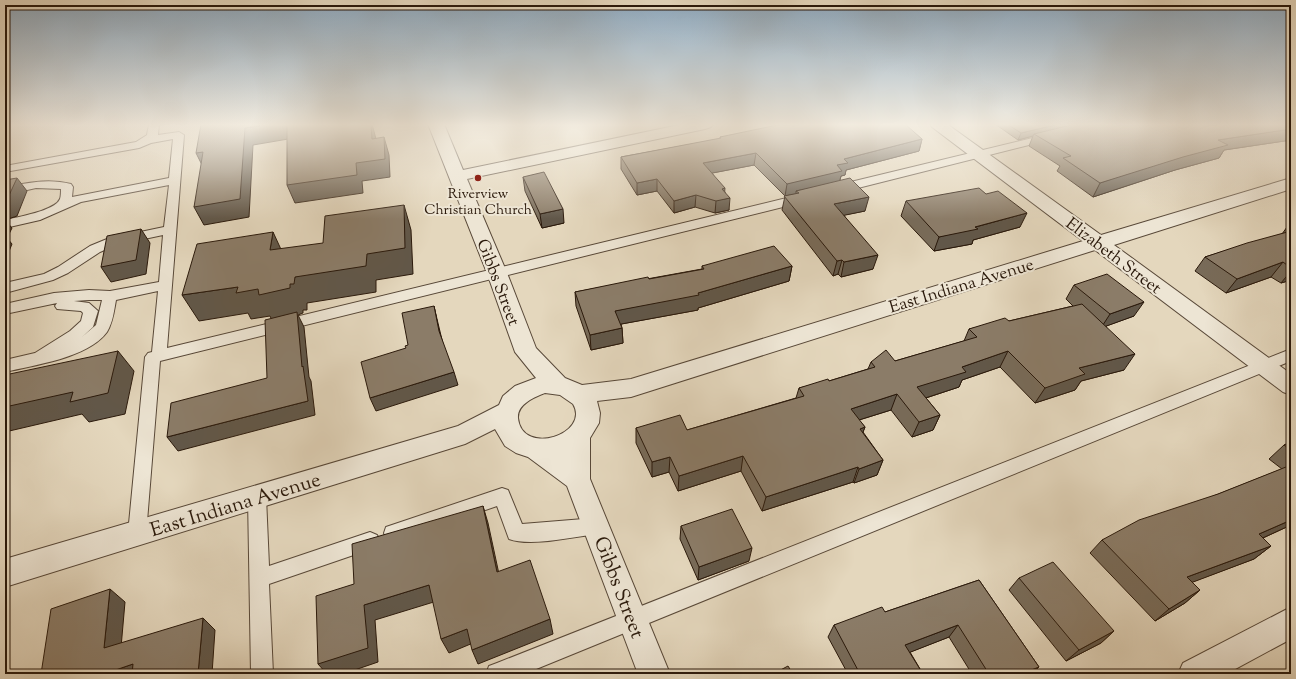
<svg xmlns="http://www.w3.org/2000/svg" width="1296" height="679" viewBox="0 0 1296 679" font-family="'Sorts Mill Goudy',serif">
	<style>
		.lines { fill: none; stroke-linecap: round; stroke-linejoin: round }
		.lane-casing { stroke: #584838; stroke-width: 2 }
		.street-casing { stroke: #584838; stroke-width: 2 }
		.lane { fill: #ede5d4; fill-rule: evenodd }
		.street { fill: #ede5d4; fill-rule: evenodd }
		.wall { fill: #786b59; stroke: #2a190b }
		.shaded-wall { fill: #615749; stroke: #2a190b }
		.building { fill: #8b7c68; stroke: #2a190b }
		.poi-dot { fill: #8f2418; stroke: #ede5d4; stroke-width: 1.5 }
		.labels { text-anchor: middle; stroke-width: 4; stroke-linejoin: round; paint-order: stroke }
		.far-poi-label { font-size: 14px; fill: #2a190b; stroke: #ede5d4 }
		.street-label { font-size: 17px; fill: #2a190b; stroke: #ede5d4 }
		.near-street-label { font-size: 20px; fill: #2a190b; stroke: #ede5d4 }
	</style>
	<rect width="100%" height="100%" fill="#e4d7bd"/>
	<filter id="stains"><feTurbulence type="fractalNoise" baseFrequency=".005" numOctaves="4"/><feColorMatrix values="0 0 0 0 .2 0 0 0 0 .09 0 0 0 0 .02 0 0 0 .5 -.17"/></filter>
	<radialGradient id="worn" r=".72"><stop offset=".6" stop-color="#630" stop-opacity="0"/><stop offset="1" stop-color="#630" stop-opacity=".3"/></radialGradient>
	<g class="lines">
		<defs>
			<path id="lane" d="M149,124H159L158,135L179,132L184,135L167,348L803,194L807,195L809,198L807,201L160,361L146,534L144,540L137,543L130,540L128,534L145,357L148,353L152,352L158,291L116,300C114,311 113,322 107,332C88,358 34,365 5,372V360L35,353L70,331L81,321L83,313L81,311L57,309L55,306L57,303L5,314V304L54,293L89,290L110,291L159,282L163,235L116,245L100,252L68,273L53,280L5,293V283L44,274L58,267L90,246L107,239L164,227L169,185L81,202L40,220L5,228V220C17,217 55,211 60,199C61,196 61,192 61,189L36,188L5,195V187C28,183 48,178 71,184L73,187L72,197L169,178L173,139L151,143L139,148L5,172V166L136,142L147,135ZM89,300H102L96,325L82,337L93,327L98,311L89,303L74,301Z
				M1049,134L1054,137L1053,139L838,193L834,192L832,189L834,186Z
				M1291,349V361L524,674H486L489,666L497,663Z
				M502,488L508,490L522,524L596,518L603,520L605,526L603,532L596,534C573,537 530,547 509,539L497,506L393,542L386,539L384,533L386,527Z
				M257,489L263,491L266,497L269,566L370,532L377,535L380,541L377,547L269,584L273,674H251L248,497L251,491Z"/>
			<path id="street" d="M428,124H444L463,170L684,124H713L711,127L705,129L467,179L507,273L536,348L565,378L582,385L631,379L1083,241L932,127L930,124H947L1101,235L1291,178V189L1114,245L1291,374V395L1283,392L1095,250L631,397L597,401L600,413L599,423L590,438V479L670,674H638L567,486L528,457L516,453L505,446L495,429L465,444L5,587V559L458,426L499,405L503,396L515,386L536,378L515,352L487,273ZM545,393L560,395L573,404C591,434 522,457 518,418C517,404 535,397 545,393Z
				M1291,607V639L1226,674H1178L1183,663Z"/>
		</defs>
		<!-- lane casing -->
		<use href="#lane" class="lane-casing"/>
		<!-- street casing -->
		<use href="#street" class="street-casing"/>
		<!-- lane -->
		<use href="#lane" class="lane"/>
		<!-- street -->
		<use href="#street" class="street"/>
	</g>
	<!-- wall -->
	<path class="wall" d="M995,124H1070V125L1089,124H1291V140L1224,150L1219,158L1175,170L1093,197L1057,171L1060,166L1029,146L1033,136L1018,140Z
		M720,137L922,139L919,151L846,170L845,175L841,176L840,180L865,211L844,215L873,269L841,277L838,274L833,276L782,210L785,196L754,165L712,173L725,192L729,210L715,213L695,207L674,213L657,191L637,195L621,169V157L720,139Z
		M523,177L564,223L542,228L525,191Z
		M906,201L1020,227L973,240L972,244L934,251L901,216Z
		M1291,226V280L1281,283L1271,277L1226,293L1195,271L1205,257L1282,234L1287,227Z
		M702,266H792L789,281L698,308V310L621,324L622,328L623,343L591,350L576,306L575,292L702,269Z
		M1074,285L1134,316L1106,326L1124,370L1081,381L1075,390L1035,403L1000,367L962,380L959,387L926,398L940,415L933,430L912,437L891,410L859,420L865,427L863,432L883,460L877,475L854,483L853,482L762,511L741,471L678,491L669,472L652,477L636,443V428L687,430L796,398L799,388L829,381L868,369L871,362L895,361L964,341L969,329L1009,321L1073,306L1066,299Z
		M1291,442V525L1263,538L1271,546L1254,559L1192,582L1200,590L1185,603L1155,621L1090,553L1102,540L1282,469L1269,459L1284,445Z
		M681,526L749,561L698,580L680,539Z
		M1019,578L1114,631L1101,643L1066,661L1009,590Z
		M979,580L1039,667L1031,674H972L949,637L910,652L923,674H848L828,637L834,625L885,612Z"/>
	<!-- shaded-wall -->
	<path class="shaded-wall" d="M271,124H288L294,138L253,145L249,217L204,225L194,207L245,128Z
		M367,124H372L376,139L377,156Z
		M1059,124H1070L1069,127L1034,134L1033,136L1018,140L1021,133Z
		M1291,129V140L1224,150L1219,158L1175,170L1093,197L1100,183L1218,140Z
		M384,137L389,155L390,177L362,181L363,193L295,203L287,185L356,163Z
		M922,139L919,151L846,170L845,175L841,176L839,183L796,191V194L785,196L787,184L837,165L844,159Z
		M203,152L205,171L196,153Z
		M756,153L754,165L702,175L703,163Z
		M17,178L27,191L17,216L5,220V202Z
		M657,179V191L637,195V183Z
		M725,188L724,199L730,198L729,210L715,213L716,201L722,189Z
		M696,195L695,207L674,213V201Z
		M869,197L865,211L831,218L834,204Z
		M404,205L411,230L413,274L376,280V292L307,303V310H303V313L298,315L304,327L309,377L311,381L315,415L178,451L167,437L308,401L270,316L251,319L248,313L199,321L182,295L238,287L290,284L295,277L367,254Z
		M563,209L564,223L542,228L540,214Z
		M1027,213L1020,227L973,240L972,244L934,251L939,237Z
		M5,220L12,228L7,238L12,244L5,261Z
		M141,229L150,243L146,274L111,282L101,267Z
		M273,232L285,258L270,250Z
		M878,255L873,269L841,277L844,262Z
		M842,260L838,274L833,276L837,261Z
		M1283,262L1271,277L1226,293L1237,279Z
		M792,266L789,281L698,308V310L616,325L615,311L698,293Z
		M1291,271V280L1281,283Z
		M1144,302L1134,316L1101,328L1110,314Z
		M434,306L437,319L443,344L439,331Z
		M622,328L623,343L591,350L590,335Z
		M118,351L134,371L125,414L89,422L82,414L5,432V407Z
		M1008,351L1000,367L962,380L959,387L910,403L917,387L962,367Z
		M1135,354L1124,370L1081,381L1075,390L1035,403L1045,388L1079,368Z
		M454,372L458,385L376,411L370,398Z
		M897,394L891,410L846,424L851,409Z
		M940,415L933,430L912,437L919,422Z
		M865,427L859,442L860,429Z
		M743,456L741,471L678,491L679,476Z
		M670,457L669,472L652,477V462Z
		M883,460L877,475L854,483L859,469Z
		M858,467L853,482L762,511L766,497Z
		M483,506L488,523L502,588L497,572Z
		M1291,520V525L1243,547L1259,534Z
		M1271,546L1254,559L1172,590L1187,577Z
		M752,548L749,561L698,580L699,567Z
		M429,585L437,601L375,620L378,662L343,674H327L318,664L364,605Z
		M110,589L125,602L120,659L104,648Z
		M1200,590L1185,603L1155,621L1169,609Z
		M203,618L215,630L212,674H198Z
		M550,619L553,634L478,664L472,650Z
		M958,625L949,637L898,657L905,645Z
		M467,629L473,643L449,653L441,639Z
		M1114,631L1101,643L1066,661L1079,650Z
		M133,664L148,674H104Z
		M1039,667L1031,674H1021Z"/>
	<!-- building -->
	<path class="building" d="M201,124H271L245,128L240,199L194,207L203,152L196,153Z
		M287,124H371L372,139L384,137L385,159L356,163L357,175L287,185Z
		M782,124H905L922,139L844,159L848,163L837,165L842,171L787,184L756,153L703,163L725,188L722,189L730,198L716,201L696,195L674,201L657,179L637,183L621,157L721,138L720,137Z
		M1007,124H1059L1021,133Z
		M1075,124H1291V129L1218,140L1228,145L1183,157L1100,183L1063,158L1071,156L1034,134Z
		M544,172L563,209L540,214L523,177Z
		M17,178L6,202H5V180Z
		M850,178L869,197L834,204L878,255L844,262L842,260L837,261L784,196L799,193L796,191Z
		M979,188L986,194L998,191L1027,213L975,227L978,229L939,237L906,201Z
		M404,205L405,248L367,254L366,266L295,277L294,284H290V288L259,295L258,289L236,293L238,287L182,295L197,244L273,232L270,250L323,243L325,216Z
		M1291,226V230L1287,227Z
		M141,229L136,260L101,267L107,236Z
		M1291,231V268L1283,262L1237,279L1205,257L1247,243Z
		M774,246L792,266L698,293L699,295L615,311L622,328L590,335L575,292L648,277L649,279L704,269L702,266Z
		M1107,274L1144,302L1110,314L1074,285Z
		M1082,304L1135,354L1079,368L1085,374L1045,388L1008,351L962,367L966,372L917,387L940,415L919,422L897,394L851,409L865,427L860,429L883,460L859,469L858,467L766,497L743,456L679,476L670,457L652,462L636,428L680,415L687,430L804,396L799,388L828,379L829,381L875,367L871,362L886,350L895,361L977,337L969,329L1005,318L1009,321Z
		M434,306L439,331L454,372L370,398L361,362L406,348L405,346L408,345L402,313Z
		M297,312L302,367L303,366L308,401L167,437L171,403L267,378L265,320Z
		M118,351L108,393L70,402L73,392L5,407V375Z
		M1291,442V450L1284,445Z
		M1291,465V520L1259,534L1271,546L1187,577L1200,590L1169,609L1102,540L1139,520L1218,494Z
		M483,506L497,572L530,560L550,619L472,650L467,629L441,639L429,585L364,605L368,648L318,664L316,596L354,584L352,544Z
		M732,509L752,548L699,567L681,526Z
		M1053,562L1114,631L1079,650L1019,578Z
		M979,580L1039,667L1021,674H989L958,625L905,645L923,674H860L834,625L882,607L885,612Z
		M110,589L104,648L203,618L198,674H132L133,664L104,674H41L51,609Z
		M788,666L793,674H773Z"/>
	<!-- sky -->
	<linearGradient id="sky" x2="0" y2="1"><stop stop-color="#8da8be"/><stop offset="0.57" stop-color="#f3ede1"/><stop offset="1" stop-color="#f3ede1" stop-opacity="0"/></linearGradient>
	<rect width="1296" height="219" fill="url(#sky)"/>
	<!-- markers -->
	<circle class="poi-dot" cx="478" cy="178" r="4"/>
	<g class="labels">
		<!-- far-poi labels -->
		<g class="far-poi-label">
			<text x="478" y="198">Riverview<tspan x="478" dy="16">Christian Church</tspan></text>
		</g>
		<!-- street labels -->
		<g class="street-label">
			<text transform="translate(1114 255) rotate(37)" y="6">Elizabeth Street</text>
			<text transform="translate(499 282) rotate(69)" y="6">Gibbs Street</text>
			<text transform="translate(961 285) rotate(-17)" y="6">East Indiana Avenue</text>
		</g>
		<!-- near-street labels -->
		<g class="near-street-label">
			<text transform="translate(235 504) rotate(-17)" y="7">East Indiana Avenue</text>
			<text transform="translate(620 587) rotate(69)" y="7">Gibbs Street</text>
		</g>
	</g>
	<!-- margin -->
	<rect width="1296" height="679" fill="none" stroke="#e4d7bd" stroke-width="20"/>
	<rect x="6" y="6" width="1284" height="667" fill="none" stroke="#2a190b" stroke-width="2"/>
	<rect x="10" y="10" width="1276" height="659" fill="none" stroke="#2a190b"/>
	<rect width="100%" height="100%" filter="url(#stains)"/>
	<rect width="100%" height="100%" fill="url(#worn)"/>
</svg>
